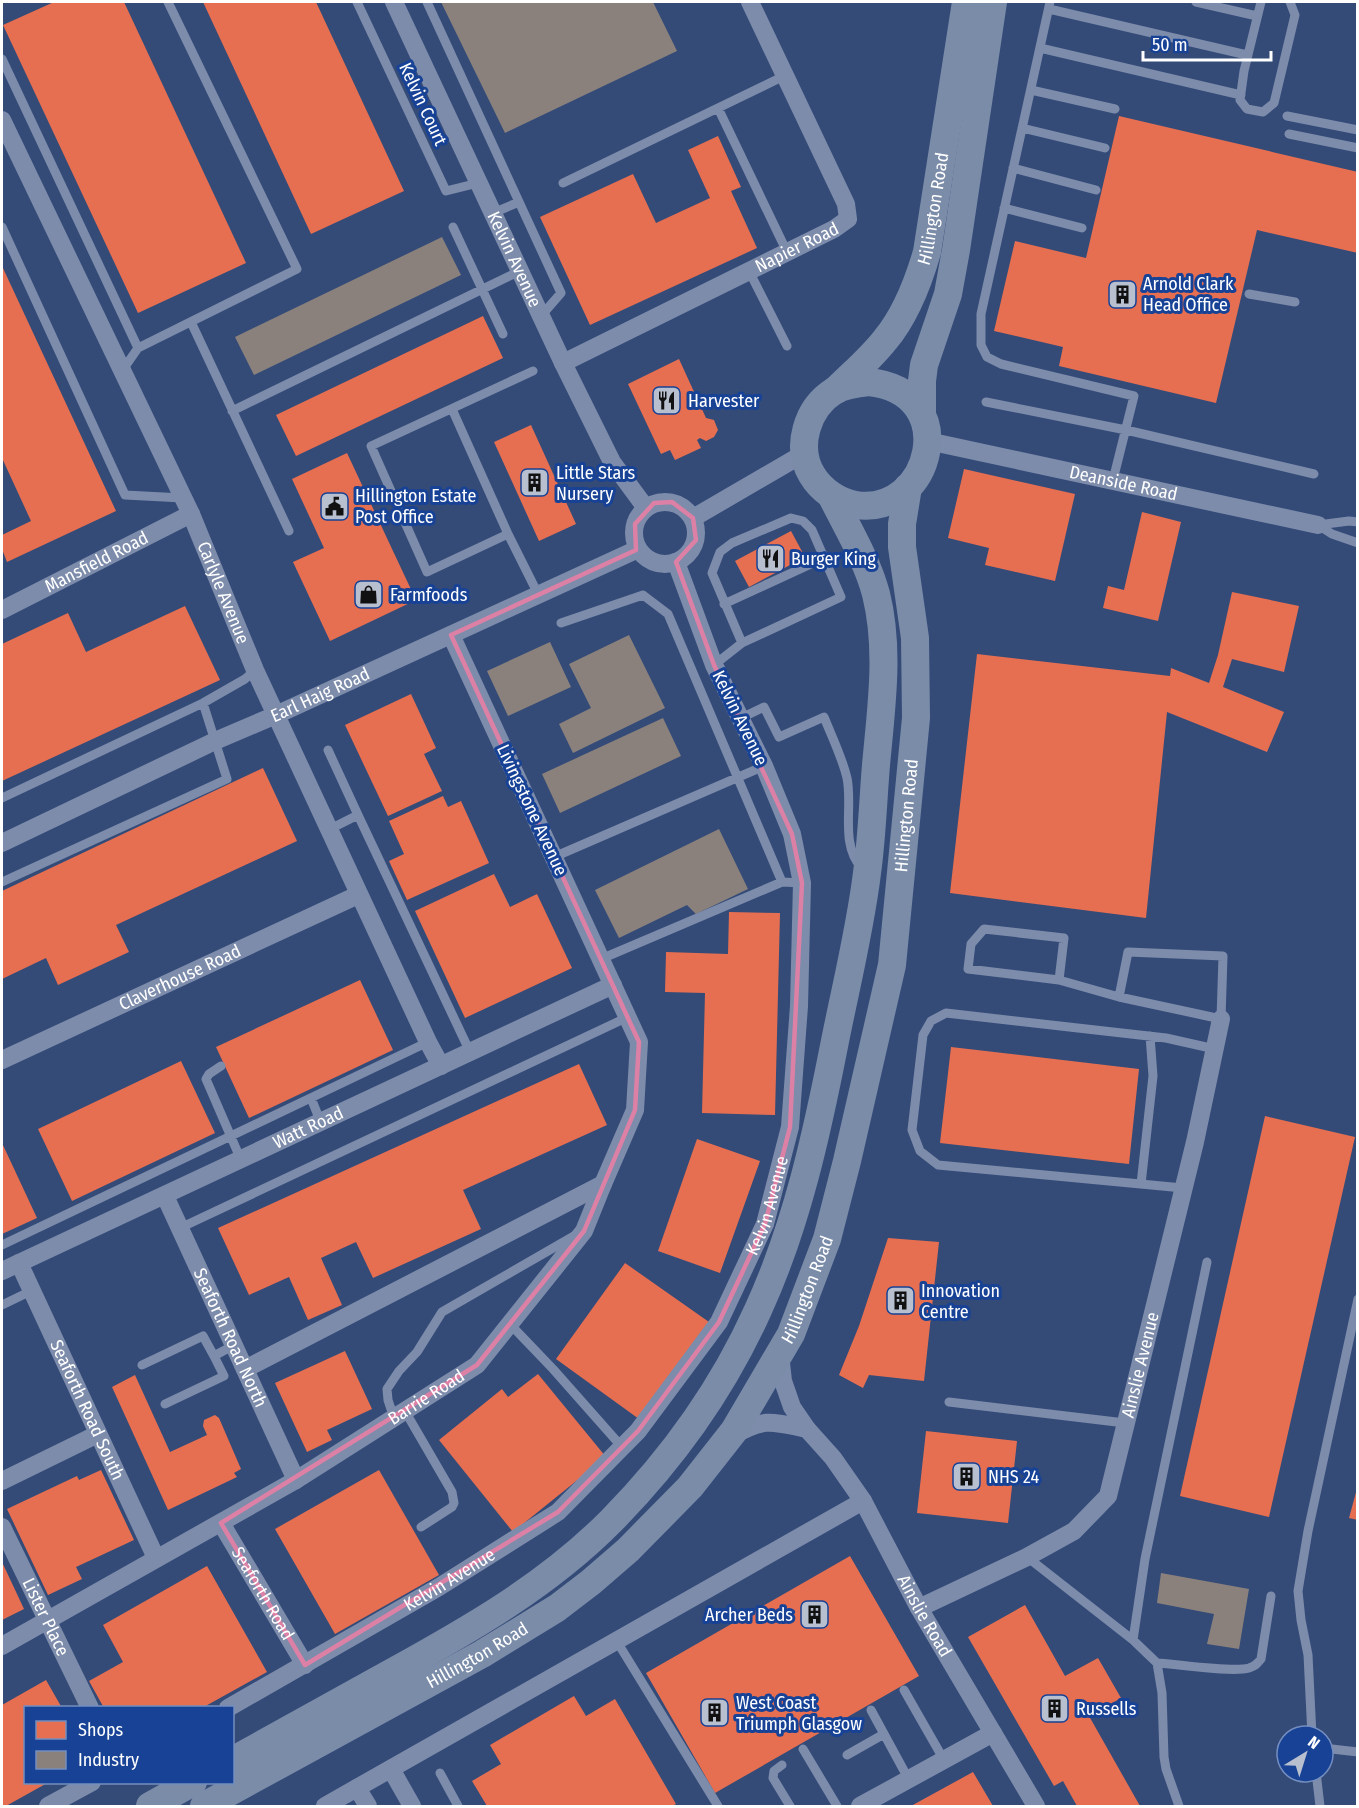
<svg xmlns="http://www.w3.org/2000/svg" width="1359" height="1808" viewBox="0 0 1359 1808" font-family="'Fira Sans Condensed',sans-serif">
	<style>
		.shops { fill: #e76f51 }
		.industry { fill: #8a817c }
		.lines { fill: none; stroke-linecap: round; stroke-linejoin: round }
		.lane { stroke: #7d8cab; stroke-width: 9 }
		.street { stroke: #7d8cab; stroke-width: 18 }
		.primary { stroke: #7b8ca9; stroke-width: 28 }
		.marked { fill: none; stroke: #dd80a5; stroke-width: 4.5; stroke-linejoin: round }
		.labels { text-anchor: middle; stroke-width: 6; stroke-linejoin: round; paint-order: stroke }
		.street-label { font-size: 18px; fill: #fff; stroke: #174295 }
		.poi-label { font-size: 18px; fill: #fff; stroke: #174295; text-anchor: start }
	</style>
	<rect width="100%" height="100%" fill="#344b78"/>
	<!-- shops -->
	<path class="shops" d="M54,2H124L246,263L138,313L3,25Z
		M203,2H316L404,191L311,234Z
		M1119,116L1358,172V253L1257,230L1216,403L1059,366L1063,347L994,331L1015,241L1086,258Z
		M718,136L741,187L731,191L757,248L590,325L540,217L633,174L656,223L710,198L688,150Z
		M2,266L116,511L7,562L2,549V535L31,521L2,458Z
		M483,316L503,358L296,456L276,415Z
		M679,359L706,418L714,420L718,430L714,437L706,441L700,438L697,440L701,448L675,460L670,450L661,454L628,384Z
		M531,425L576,524L539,541L494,442Z
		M347,453L416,600L330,641L293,562L324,548L292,479Z
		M964,469L1075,494L1055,581L985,565L989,548L948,538Z
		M1142,512L1181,522L1158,621L1103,608L1108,586L1124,590Z
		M791,531L805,557L749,587L735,561Z
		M1232,592L1299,606L1284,672L1232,659L1223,687L1284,712L1267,752L1167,712L1146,918L950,893L977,654L1170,676L1171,668L1209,683L1218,655Z
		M185,606L220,680L2,781V644L68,613L86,652Z
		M411,694L436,748L424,754L442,791L388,816L345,725Z
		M263,768L297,841L116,925L129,952L58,985L46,958L2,979V891Z
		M443,796L448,807L461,801L489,863L407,900L389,861L404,854L389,821Z
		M494,874L510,907L537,894L572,968L465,1018L415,911Z
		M729,912L780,913L775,1115L702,1113L705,993L665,992L666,952L728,954Z
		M360,980L393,1050L249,1118L216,1047Z
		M951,1047L1139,1069L1129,1164L940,1143Z
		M181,1061L215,1133L72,1201L38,1129Z
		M579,1064L607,1125L463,1190L481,1229L373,1278L356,1242L321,1258L342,1305L308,1320L289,1277L249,1295L218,1228Z
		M1265,1116L1355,1137L1269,1517L1180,1496Z
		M697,1139L760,1161L720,1273L658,1251Z
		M2,1143L37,1218L2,1234Z
		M888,1238L939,1242L924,1381L869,1375L863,1388L839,1375L859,1326Z
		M625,1263L709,1322L639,1419L556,1359Z
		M345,1351L372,1409L327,1430L332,1440L307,1452L275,1383Z
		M538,1374L606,1457L513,1532L439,1440L502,1389L508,1397Z
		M135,1375L170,1452L207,1435L203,1426L204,1420L215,1415L219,1418L241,1469L234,1473L237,1477L168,1510L112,1387Z
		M926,1431L1017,1441L1008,1523L917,1513Z
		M101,1470L134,1540L76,1567L82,1579L48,1595L7,1509L77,1476L79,1480Z
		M379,1470L439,1575L335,1634L275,1529Z
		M1358,1485V1520L1349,1518Z
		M850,1556L919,1676L715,1793L646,1673Z
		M2,1562L24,1609L2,1620Z
		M207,1566L267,1672L202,1708H104L89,1681L123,1662L103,1625Z
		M1025,1605L1065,1676L1098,1658L1121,1698L1089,1716L1140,1806H1077L1063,1781L1054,1786L968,1637Z
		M46,1680L62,1708H26V1782H49L6,1806H2V1705Z
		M574,1696L586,1716L615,1699L676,1804L672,1806H487L472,1781L501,1764L490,1745Z
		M973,1772L993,1806H911Z"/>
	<!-- industry -->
	<path class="industry" d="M441,2H653L677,51L505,133Z
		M442,237L461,275L254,375L235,337Z
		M629,635L665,708L573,753L559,724L591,708L569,664Z
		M550,642L571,687L508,716L487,671Z
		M663,718L681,756L560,813L542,774Z
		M719,829L748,889L696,914L687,905L619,938L595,890Z
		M1161,1573L1249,1589L1239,1649L1207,1644L1214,1614L1157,1603Z"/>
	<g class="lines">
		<!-- lane -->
		<path class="lane" d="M357,2L446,191L478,183
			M427,2L561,293L541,316
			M1050,2L981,314V345L987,357L1001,364L1134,396L1113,480
			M1196,2L1257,16
			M1261,2L1244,71L1240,100L1247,109L1263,112L1274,103L1295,15L1290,2
			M1049,9L1247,55
			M1040,48L1241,95
			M2,59L138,348
			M1031,90L1115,109
			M718,108L787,252
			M1287,116L1358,130
			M1022,128L1105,148
			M1289,134L1358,148
			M1013,168L1096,190
			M563,183L784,76
			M1004,208L1082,228
			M493,213L519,202
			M2,227L125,495L183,498
			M453,227L503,334
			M749,271L787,346
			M1249,294L1295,302
			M191,322L289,531
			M122,371L138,348L297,269L168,2
			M986,402L1126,430L1314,474
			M452,409L508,534L538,594
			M232,411L520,271
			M1318,525L1332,534L1358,543
			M1318,525L1349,521L1358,522
			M508,534L427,572L371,446L533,371
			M724,604L824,558
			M561,623L643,595L668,614L782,882
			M714,665L742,643L841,597L812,530L803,521L791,518L732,543L720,552L712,573L742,643
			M739,719L764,707L779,737L824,717C832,737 842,757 847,778C853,806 840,844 861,867
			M328,750L358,815L328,830
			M2,798L203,703L245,679L255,670
			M358,815L470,1052
			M554,857L764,766
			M2,882L227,779L203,703
			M601,959L782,882L802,883
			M1059,980L1064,938L984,929L971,944L968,969L1059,980L1119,997L1221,1019L1223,956L1128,952L1119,997
			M221,1066L209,1074L206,1079L241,1160
			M311,1098L321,1123
			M1141,1184L1153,1076L1150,1036
			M1183,1188L938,1165L920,1151L912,1130L923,1035L931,1021L946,1013L1166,1038L1215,1049
			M180,1228L628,1017
			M2,1245L428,1042
			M2,1305L31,1291
			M510,1324L553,1369L622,1447
			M142,1365L203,1336L214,1356L234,1345
			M949,1402L1125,1423
			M165,1404L224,1376L214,1356
			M405,1411L452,1492L454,1503L452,1507L421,1527
			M394,1418L388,1400L387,1389L399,1371L417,1352L442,1312L574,1236
			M1027,1557L1133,1640L1157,1663L1162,1693L1164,1757L1166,1769L1179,1806
			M616,1640L718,1806
			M1133,1640L1145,1559L1207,1262
			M1157,1663C1178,1664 1232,1673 1249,1668C1255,1666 1257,1664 1261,1659L1271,1596
			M904,1690L944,1760
			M871,1710L909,1780
			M1312,1736L1308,1655L1301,1620L1298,1591L1308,1531L1358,1299
			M1323,1748L1358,1752
			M803,1749L837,1806
			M847,1755L884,1734
			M782,1765L774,1771L773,1778L790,1806
			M1316,1772L1320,1806
			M440,1773L458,1806"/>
		<!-- street -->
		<g class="street">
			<path id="s1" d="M394,2L563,363L612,462L646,508"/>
			<path id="s2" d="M2,120L191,514L255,670L428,1042L441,1066"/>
			<path id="s3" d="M563,363L834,229L848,219L846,204L750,2"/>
			<path id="s4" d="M928,441L1318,525"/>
			<circle cx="665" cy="533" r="31"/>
			<path d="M693,518L803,454"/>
			<path id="s5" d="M2,610L191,514"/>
			<path id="s6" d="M2,843L215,741L276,715L638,549"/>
			<path id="s7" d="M2,1060L358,895"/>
			<path id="s8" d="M165,1196L296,1480"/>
			<path id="s9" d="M19,1263L156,1558"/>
			<path id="s10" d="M2,1271L613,985"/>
			<path id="s11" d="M780,1354L783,1381L792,1407L807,1429L833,1458L863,1501L919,1608L1036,1806"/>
			<path d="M245,1369L603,1184"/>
			<path d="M734,1435C766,1417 773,1422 807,1429"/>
			<path d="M2,1481L98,1434"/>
			<path id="s12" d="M221,1523L305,1665"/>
			<path id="s13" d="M2,1527L90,1708"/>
			<path id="s14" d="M919,1608L1027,1557L1074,1531L1108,1496L1195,1142L1221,1019"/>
			<path id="s15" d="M2,1646L296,1480L477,1365L584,1231L603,1184L635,1110L639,1042L451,635"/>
			<path id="s16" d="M228,1708L439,1587L558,1512L638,1431L719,1322L765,1224L790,1127L799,1006L802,883L792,834L764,766L714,665L676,562"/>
			<path d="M391,1769L412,1806"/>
			<path d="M357,1788L368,1806"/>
			<path d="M48,1806L92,1782"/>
			<path d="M325,1806L863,1501"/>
			<path d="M860,1806L993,1733"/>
		</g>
		<!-- primary -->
		<g class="primary">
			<path d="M869,382C963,392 932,516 856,505C838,502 821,490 812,475C795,447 807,408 834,391C844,385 858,383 869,382Z"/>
			<path id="s17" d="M836,390C852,374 871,358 885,340C906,315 918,283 927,252L966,2"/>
			<path d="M922,412V381L924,365L948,294L956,250L993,2"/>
			<path d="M232,1761C285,1732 337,1703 389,1674C469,1630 548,1585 612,1520C672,1459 723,1388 758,1310C797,1225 817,1133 835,1041C846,986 860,930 867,873C872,837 873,801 876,765C881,709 890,650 876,594C867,560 847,527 831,495"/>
			<path d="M150,1806L193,1782"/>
			<path id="s18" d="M204,1806L482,1654L557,1608L591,1582L628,1550L690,1487L734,1431L791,1334L827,1239L847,1161L892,965L916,718L915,638L902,547V524L908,487"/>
		</g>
	</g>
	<!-- marked area -->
	<path class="marked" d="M672,502L693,518L696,540L676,562L714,665L792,834L802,883L790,1127L765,1224L719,1322L638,1431L558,1512L305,1665L221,1523L477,1365L584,1231L635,1110L639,1042L451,635L636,550L635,524L654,503Z"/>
	<!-- icons -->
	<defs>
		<symbol id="building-square" viewBox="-11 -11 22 22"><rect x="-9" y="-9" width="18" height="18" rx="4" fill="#b8c0d0" stroke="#174295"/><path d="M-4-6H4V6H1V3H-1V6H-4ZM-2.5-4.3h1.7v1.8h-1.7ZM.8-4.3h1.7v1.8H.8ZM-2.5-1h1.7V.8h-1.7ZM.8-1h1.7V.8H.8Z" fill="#111"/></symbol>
		<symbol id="restaurant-square" viewBox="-11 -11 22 22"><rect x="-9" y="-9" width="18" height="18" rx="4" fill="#b8c0d0" stroke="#174295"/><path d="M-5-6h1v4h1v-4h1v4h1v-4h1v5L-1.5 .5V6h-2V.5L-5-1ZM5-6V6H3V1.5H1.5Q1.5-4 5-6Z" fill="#111"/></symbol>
		<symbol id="civic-square" viewBox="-11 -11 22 22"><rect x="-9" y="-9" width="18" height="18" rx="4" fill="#b8c0d0" stroke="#174295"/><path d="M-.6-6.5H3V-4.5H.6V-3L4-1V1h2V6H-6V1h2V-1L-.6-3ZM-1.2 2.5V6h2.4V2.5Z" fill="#111"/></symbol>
		<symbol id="shop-square" viewBox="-11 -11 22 22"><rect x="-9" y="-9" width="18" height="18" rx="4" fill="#b8c0d0" stroke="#174295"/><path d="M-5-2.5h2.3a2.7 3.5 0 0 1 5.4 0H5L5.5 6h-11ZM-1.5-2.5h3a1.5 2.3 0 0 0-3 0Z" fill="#111"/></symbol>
	</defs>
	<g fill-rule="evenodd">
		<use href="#building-square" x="1106" y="278" width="33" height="33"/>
		<use href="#restaurant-square" x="650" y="384" width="33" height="33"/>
		<use href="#building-square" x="518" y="466" width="33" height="33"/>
		<use href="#civic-square" x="318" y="490" width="33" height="33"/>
		<use href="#restaurant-square" x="754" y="542" width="33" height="33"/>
		<use href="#shop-square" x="352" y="578" width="33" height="33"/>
		<use href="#building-square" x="884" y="1284" width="33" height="33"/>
		<use href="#building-square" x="950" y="1460" width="33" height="33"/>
		<use href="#building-square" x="798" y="1598" width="33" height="33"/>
		<use href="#building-square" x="1038" y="1692" width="33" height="33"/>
		<use href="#building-square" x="698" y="1696" width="33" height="33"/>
	</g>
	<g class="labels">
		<!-- street labels -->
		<g class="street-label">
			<text transform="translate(423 104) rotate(65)" y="6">Kelvin Court</text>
			<text dy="6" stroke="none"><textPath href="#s17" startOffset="212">Hillington Road</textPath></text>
			<text dy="6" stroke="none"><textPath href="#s3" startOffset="261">Napier Road</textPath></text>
			<text dy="6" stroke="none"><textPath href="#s1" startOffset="284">Kelvin Avenue</textPath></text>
			<text dy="6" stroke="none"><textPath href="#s4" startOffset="200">Deanside Road</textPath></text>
			<text dy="6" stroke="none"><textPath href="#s5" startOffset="106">Mansfield Road</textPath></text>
			<text dy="6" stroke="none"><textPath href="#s2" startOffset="522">Carlyle Avenue</textPath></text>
			<text dy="6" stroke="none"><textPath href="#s6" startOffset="351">Earl Haig Road</textPath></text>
			<text transform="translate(740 718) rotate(64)" y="6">Kelvin Avenue</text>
			<text transform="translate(532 810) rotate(65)" y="6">Livingstone Avenue</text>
			<text dy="6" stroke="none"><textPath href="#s18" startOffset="1302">Hillington Road</textPath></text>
			<text dy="6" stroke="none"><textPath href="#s7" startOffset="196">Claverhouse Road</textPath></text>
			<text dy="6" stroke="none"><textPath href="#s10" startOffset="338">Watt Road</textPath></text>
			<text dy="6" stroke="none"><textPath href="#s16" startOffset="760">Kelvin Avenue</textPath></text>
			<text dy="6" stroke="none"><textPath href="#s18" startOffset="816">Hillington Road</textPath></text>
			<text dy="6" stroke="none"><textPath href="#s8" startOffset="156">Seaforth Road North</textPath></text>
			<text dy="6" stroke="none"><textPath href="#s14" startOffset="357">Ainslie Avenue</textPath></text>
			<text dy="6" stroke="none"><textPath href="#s15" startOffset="492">Barrie Road</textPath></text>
			<text dy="6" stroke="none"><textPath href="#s9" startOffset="162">Seaforth Road South</textPath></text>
			<text dy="6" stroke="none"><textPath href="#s16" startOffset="256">Kelvin Avenue</textPath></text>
			<text dy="6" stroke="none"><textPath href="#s12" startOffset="82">Seaforth Road</textPath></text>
			<text dy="6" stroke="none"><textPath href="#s11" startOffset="303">Ainslie Road</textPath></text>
			<text dy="6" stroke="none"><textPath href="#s13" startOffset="100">Lister Place</textPath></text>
			<text dy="6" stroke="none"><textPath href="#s18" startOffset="312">Hillington Road</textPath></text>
		</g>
		<!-- poi labels -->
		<g class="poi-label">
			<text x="1143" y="290">Arnold Clark<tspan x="1143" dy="21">Head Office</tspan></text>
			<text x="688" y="407">Harvester</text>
			<text x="556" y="479">Little Stars<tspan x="556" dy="21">Nursery</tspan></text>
			<text x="355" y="502">Hillington Estate<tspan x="355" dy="21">Post Office</tspan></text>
			<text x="791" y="565">Burger King</text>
			<text x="390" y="601">Farmfoods</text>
			<text x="921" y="1297">Innovation<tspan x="921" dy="21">Centre</tspan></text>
			<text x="988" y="1483">NHS 24</text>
			<text x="793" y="1621" text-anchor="end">Archer Beds</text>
			<text x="736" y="1709">West Coast<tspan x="736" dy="21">Triumph Glasgow</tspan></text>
			<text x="1076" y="1715">Russells</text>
		</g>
	</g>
	<!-- border -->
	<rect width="1359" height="1808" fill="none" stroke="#ffffff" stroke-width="6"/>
	<!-- legend -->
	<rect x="24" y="1706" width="210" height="78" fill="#174295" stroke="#748ebf" stroke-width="1.5"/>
	<rect x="36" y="1721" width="30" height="18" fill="#e76f51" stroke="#748ebf" stroke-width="1.5"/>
	<text x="78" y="1736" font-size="18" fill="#ffffff">Shops</text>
	<rect x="36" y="1751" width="30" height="18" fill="#8a817c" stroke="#748ebf" stroke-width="1.5"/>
	<text x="78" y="1766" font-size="18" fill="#ffffff">Industry</text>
	<!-- north arrow -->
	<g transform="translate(1305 1754) rotate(38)"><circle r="28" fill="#174295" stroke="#748ebf" stroke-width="1.5"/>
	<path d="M0-4.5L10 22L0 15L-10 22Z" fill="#b8c0d0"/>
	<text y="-9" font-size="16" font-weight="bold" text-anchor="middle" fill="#ffffff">N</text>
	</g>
	<!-- scale -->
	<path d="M1143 51v9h128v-9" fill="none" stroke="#ffffff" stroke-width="3"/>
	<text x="1152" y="51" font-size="18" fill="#ffffff" stroke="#174295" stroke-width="4.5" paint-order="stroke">50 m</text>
</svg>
